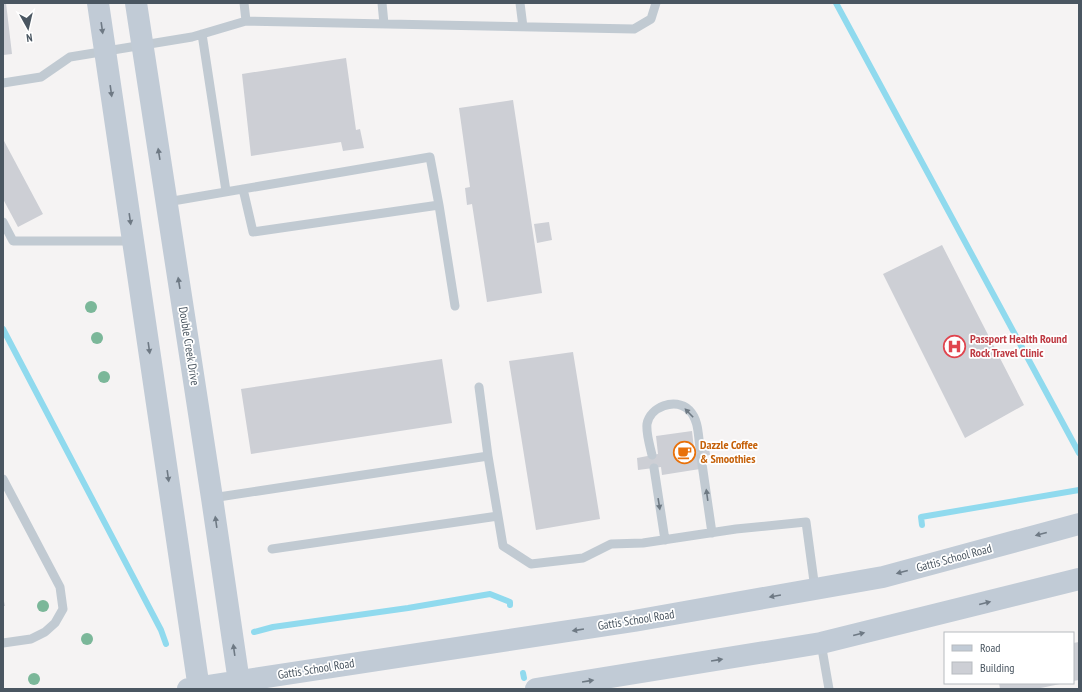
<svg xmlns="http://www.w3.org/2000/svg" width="1082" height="692" viewBox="0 0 1082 692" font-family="'PT Sans Narrow',sans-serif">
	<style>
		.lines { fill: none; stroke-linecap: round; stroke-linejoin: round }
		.stream { stroke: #90daee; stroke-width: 6 }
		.building { fill: #cdcfd5 }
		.lane { stroke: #c1cad2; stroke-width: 9 }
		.secondary { stroke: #c1cbd6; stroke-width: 22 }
		.tree { fill: #7bb799 }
		.oneway { fill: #6e7984 }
		.oneway2 { fill: #6e7983 }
		.labels { text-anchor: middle; stroke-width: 3.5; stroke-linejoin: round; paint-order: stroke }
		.health-label { font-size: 12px; font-weight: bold; fill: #be3a42; stroke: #fff; text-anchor: start }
		.street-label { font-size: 12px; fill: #4a5661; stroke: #fff }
		.food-label { font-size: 12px; font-weight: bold; fill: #c56008; stroke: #fff; text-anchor: start }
	</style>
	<rect width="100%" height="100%" fill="#f5f3f3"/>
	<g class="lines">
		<!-- stream -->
		<path class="stream" d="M836,3L1079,453
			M3,329L161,630L166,644
			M922,525L921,517L1079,490
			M254,632L273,627L408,608L490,594L510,602V605
			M523,673L524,678"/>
	</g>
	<!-- building -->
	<path class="building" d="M3,3H6L12,54L3,55Z
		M346,58L356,130L360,129L364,148L343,151L341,142L251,156L242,74Z
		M513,100L542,293L487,302L472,204L467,205L465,188L470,187L459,108Z
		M3,139L43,214L18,227L3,199Z
		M549,222L552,240L537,243L534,224Z
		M942,245L1024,405L965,438L883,274Z
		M573,352L600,519L536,530L509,361Z
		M442,359L452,423L251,454L241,389Z
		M692,431L694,449L709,447L710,455L698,457L700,469L662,475L661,467L638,470L637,458L658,454L656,436Z
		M3,597L5,606H3Z
		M1079,642V680L1073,681V643Z
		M999,683H1060V684L1036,689H1000Z"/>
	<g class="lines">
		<!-- lane -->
		<path class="lane" d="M244,3L246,21
			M382,3L384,24
			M520,3L523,27
			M202,34L226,191
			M3,83L41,77L70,57L192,37L246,21L634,29L651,19L656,3
			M167,202L430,157L439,205L253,232L243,189
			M439,205L455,306
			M3,222L13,241H133
			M479,387L488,456
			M652,455C650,446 646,434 647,424C650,407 675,397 689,410C699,420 698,435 700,448
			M701,457L712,533
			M654,468L665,540
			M3,479L60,587L63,609L55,623L45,632L31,639L3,643
			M212,498L488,456L503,546L531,564L583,558L611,544L643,543L736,529L806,522L815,589
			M272,549L498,516
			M821,643L829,689"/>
		<!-- secondary -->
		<path class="secondary" d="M98,3L199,689
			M136,3L212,498L240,689
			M188,689L634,621L883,577L1079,524
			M536,689L821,643L1079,579"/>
	</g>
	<!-- trees -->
	<g class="tree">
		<circle cx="91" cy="307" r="6"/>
		<circle cx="97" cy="338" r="6"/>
		<circle cx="104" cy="377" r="6"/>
		<circle cx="43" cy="606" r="6"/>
		<circle cx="87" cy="639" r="6"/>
		<circle cx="34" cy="679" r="6"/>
	</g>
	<!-- one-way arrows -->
	<defs><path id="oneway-solid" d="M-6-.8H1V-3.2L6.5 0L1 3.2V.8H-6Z"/></defs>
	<g class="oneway">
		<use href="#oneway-solid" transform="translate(102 28) rotate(82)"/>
		<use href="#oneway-solid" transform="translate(111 91) rotate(82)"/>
		<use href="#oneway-solid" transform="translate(159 154) rotate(-99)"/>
		<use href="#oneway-solid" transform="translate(130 219) rotate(82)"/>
		<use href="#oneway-solid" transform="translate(179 283) rotate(-99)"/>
		<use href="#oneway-solid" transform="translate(149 348) rotate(82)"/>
		<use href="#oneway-solid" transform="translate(168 476) rotate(82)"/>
		<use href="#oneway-solid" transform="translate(216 522) rotate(-98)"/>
		<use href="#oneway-solid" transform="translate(1041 534) rotate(165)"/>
		<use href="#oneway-solid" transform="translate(902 572) rotate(165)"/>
		<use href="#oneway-solid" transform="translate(775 596) rotate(170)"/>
		<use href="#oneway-solid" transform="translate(985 603) rotate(-14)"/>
		<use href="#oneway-solid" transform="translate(578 630) rotate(171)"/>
		<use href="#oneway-solid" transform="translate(859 634) rotate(-14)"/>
		<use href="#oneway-solid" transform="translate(234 650) rotate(-98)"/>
		<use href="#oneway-solid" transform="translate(717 660) rotate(-9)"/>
		<use href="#oneway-solid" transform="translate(588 681) rotate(-9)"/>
	</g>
	<g class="oneway2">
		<use href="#oneway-solid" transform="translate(689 413) rotate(-134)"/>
		<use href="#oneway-solid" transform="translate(707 495) rotate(-98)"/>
		<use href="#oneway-solid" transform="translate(659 504) rotate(81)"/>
	</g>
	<!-- icons -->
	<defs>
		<symbol id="hospital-ring" viewBox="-11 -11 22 22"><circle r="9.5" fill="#fff" stroke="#e0444e" stroke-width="1.5"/><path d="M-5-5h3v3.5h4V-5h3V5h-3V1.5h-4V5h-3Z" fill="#e0444e"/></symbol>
		<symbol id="cafe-ring" viewBox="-11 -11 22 22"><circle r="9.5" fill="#fff" stroke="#e8710a" stroke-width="1.5"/><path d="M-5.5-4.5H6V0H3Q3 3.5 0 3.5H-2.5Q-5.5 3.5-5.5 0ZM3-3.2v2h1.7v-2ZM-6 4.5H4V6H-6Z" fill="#e8710a"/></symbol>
	</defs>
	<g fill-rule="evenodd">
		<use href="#hospital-ring" x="942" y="334" width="25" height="25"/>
		<use href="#cafe-ring" x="672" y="440" width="25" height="25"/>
	</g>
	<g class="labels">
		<!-- health labels -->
		<g class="health-label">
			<text x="970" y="343">Passport Health Round<tspan x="970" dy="14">Rock Travel Clinic</tspan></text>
		</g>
		<!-- street labels -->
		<g class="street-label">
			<text transform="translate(189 346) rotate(81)" y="4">Double Creek Drive</text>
			<text transform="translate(954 558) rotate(-15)" y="4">Gattis School Road</text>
			<text transform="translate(636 620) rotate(-9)" y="4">Gattis School Road</text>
			<text transform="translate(316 669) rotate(-9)" y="4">Gattis School Road</text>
		</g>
		<!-- food labels -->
		<g class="food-label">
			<text x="700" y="449">Dazzle Coffee<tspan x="700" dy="14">&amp; Smoothies</tspan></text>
		</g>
	</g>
	<!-- border -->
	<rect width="1082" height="692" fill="none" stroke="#4a5661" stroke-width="8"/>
	<!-- legend -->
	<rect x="944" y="632" width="130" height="52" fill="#ffffff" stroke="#b7bbc0"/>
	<rect x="952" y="645" width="20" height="6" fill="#c1cbd6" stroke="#b7bbc0"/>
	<text x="980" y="652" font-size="12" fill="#4a5661">Road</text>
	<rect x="952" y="662" width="20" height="12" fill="#cdcfd5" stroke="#b7bbc0"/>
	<text x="980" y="672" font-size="12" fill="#4a5661">Building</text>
	<!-- north arrow -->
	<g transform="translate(28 28) rotate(172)" stroke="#ffffff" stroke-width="3" paint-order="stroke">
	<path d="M0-3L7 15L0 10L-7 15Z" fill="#4a5661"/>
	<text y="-6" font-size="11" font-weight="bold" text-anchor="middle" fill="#4a5661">N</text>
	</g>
</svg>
